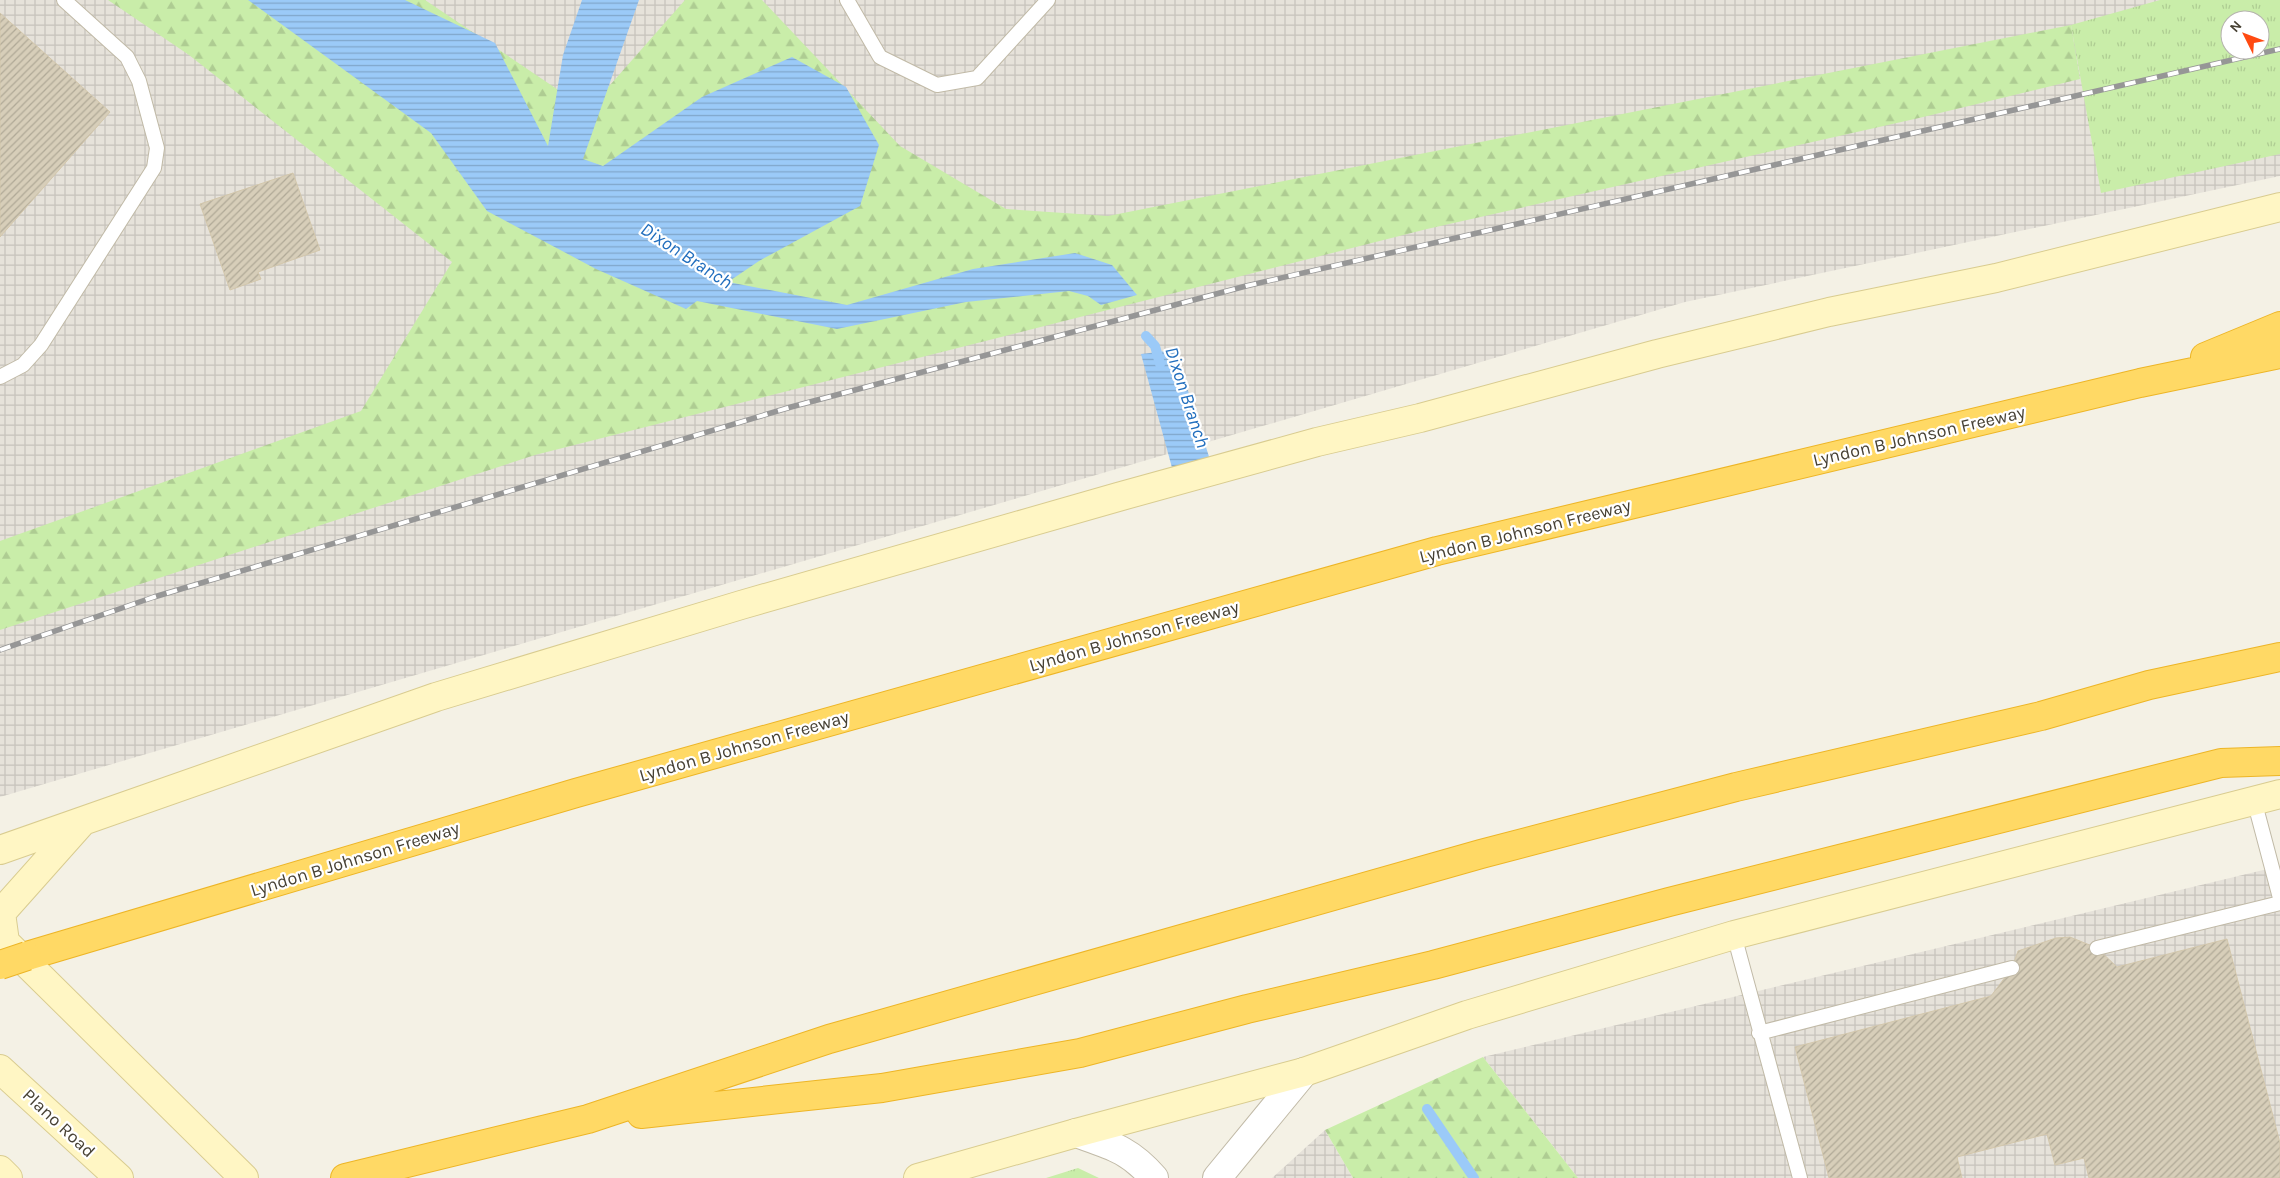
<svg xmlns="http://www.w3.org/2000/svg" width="2280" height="1178" viewBox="0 0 2280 1178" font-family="Karla,sans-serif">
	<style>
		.industrial { fill: url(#industrial-grid); fill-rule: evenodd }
		.grass { fill: url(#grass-tufts); fill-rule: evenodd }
		.forest { fill: url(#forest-firs) }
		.water { fill: url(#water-rules) }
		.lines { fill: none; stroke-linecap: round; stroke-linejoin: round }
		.stream { stroke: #9bcaf8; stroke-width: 10 }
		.building { fill: url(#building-hatch); stroke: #d3c7ac }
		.service-casing { stroke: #c1baa7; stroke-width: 16 }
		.minor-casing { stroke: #c1baa7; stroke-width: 30 }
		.secondary-casing { stroke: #d9cc90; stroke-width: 30 }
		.motorway-casing { stroke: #edb526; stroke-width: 30 }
		.service { stroke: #fff; stroke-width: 14 }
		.minor { stroke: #fff; stroke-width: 28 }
		.secondary { stroke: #fff6c4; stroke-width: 28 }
		.motorway { stroke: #ffd965; stroke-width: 28 }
		.rail-casing { stroke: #969696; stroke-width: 5.5 }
		.rail { stroke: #fff; stroke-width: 4; stroke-dasharray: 11; stroke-linecap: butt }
		.motorway-bridge-casing { stroke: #edb526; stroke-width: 30; stroke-linecap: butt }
		.motorway-bridge { stroke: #ffd965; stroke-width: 28 }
		.labels { text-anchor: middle; stroke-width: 4.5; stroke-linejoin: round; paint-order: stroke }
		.street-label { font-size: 18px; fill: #474134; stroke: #fff }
		.water-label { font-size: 19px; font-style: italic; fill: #226fbe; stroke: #fff }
	</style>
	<defs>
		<pattern id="industrial-grid" width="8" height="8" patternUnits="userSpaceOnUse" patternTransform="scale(1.25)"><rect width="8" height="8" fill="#e6e2da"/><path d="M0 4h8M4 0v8" fill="none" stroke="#c7c3bc"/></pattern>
		<pattern id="grass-tufts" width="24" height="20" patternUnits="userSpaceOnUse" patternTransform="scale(1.25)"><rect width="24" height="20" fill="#c9eda9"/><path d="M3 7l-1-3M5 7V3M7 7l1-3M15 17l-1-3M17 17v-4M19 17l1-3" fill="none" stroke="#aecc92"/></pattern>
		<pattern id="forest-firs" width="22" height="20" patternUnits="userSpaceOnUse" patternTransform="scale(1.25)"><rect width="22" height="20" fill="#c9eda9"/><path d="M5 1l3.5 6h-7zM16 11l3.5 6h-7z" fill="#aecc92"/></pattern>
		<pattern id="water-rules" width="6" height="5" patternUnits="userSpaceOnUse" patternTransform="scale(1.25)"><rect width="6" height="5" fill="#9bcaf8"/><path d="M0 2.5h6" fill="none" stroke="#80a6ca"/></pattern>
		<pattern id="building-hatch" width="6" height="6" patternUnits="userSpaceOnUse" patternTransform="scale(1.25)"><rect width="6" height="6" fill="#d7ceb9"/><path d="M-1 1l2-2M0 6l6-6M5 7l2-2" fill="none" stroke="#b0a997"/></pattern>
	</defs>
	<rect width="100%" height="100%" fill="#f4f1e5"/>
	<!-- industrial -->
	<path class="industrial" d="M0,0H2280V176L1685,302L0,797ZM2230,20H2260V50H2230Z
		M2280,866V1178H1578L1483,1057Z
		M1325,1130L1353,1178H1272Z"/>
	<!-- grass -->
	<path class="grass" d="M2160,0H2280V154L2101,193L2071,25ZM2230,20H2260V50H2230Z
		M1078,1168L1099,1178H1046Z"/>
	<!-- forest -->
	<path class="forest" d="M108,0H425L588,110L685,0H762L900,146L1006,209L1108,216L2071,25L2080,79L1919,118L1427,229L535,455L0,630V541L361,411L452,262L189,55Z
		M1483,1057L1578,1178H1353L1325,1130Z"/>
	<!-- water -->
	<path class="water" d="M248,0H405L495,43L548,146L563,55L582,0H639L583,159L603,166L702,97L792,57L846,87L879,145L860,206L759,261L728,282L847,305L973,269L1075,253L1112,265L1137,295L1101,305L1088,296L1069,291L966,302L837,329L697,301L686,309L596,269L487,211L431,133Z
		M1175,350L1212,466L1174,475L1141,354Z"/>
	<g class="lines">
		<!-- stream -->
		<path class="stream" d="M1146,336L1155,346L1160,364
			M1427,1109L1474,1178"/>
	</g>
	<!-- building -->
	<path class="building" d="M0,13L110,112L0,237Z
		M293,173L320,250L258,272L261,279L230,290L200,204Z
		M2070,937L2097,948L2117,967L2227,939L2280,1143V1178H2089L2084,1158L2055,1165L2047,1134L1957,1157L1962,1178H1829L1795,1047L1991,996L2012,968L2018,951L2056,938Z"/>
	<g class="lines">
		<defs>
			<path id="service" d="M847,0L880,57L937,85L977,78L1048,0
				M0,377L23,365L41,345L154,168L157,148L139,81L127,57L64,0
				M2254,800L2280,898
				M1734,935L1800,1178
				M2097,948L2280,903
				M1759,1033L2012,968"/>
			<path id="minor" d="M1076,1133C1110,1145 1129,1149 1154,1178
				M1217,1178L1304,1072"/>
			<path id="secondary" d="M82,822L1,913L5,942L244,1178
				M0,850L436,697L741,605L1118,497L1317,442L1420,418L1657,354L1829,312L1996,278L2280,207
				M0,1069L119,1178
				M0,1170L8,1178
				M918,1178L1076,1133L1304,1072L1467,1015L1734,935L2280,794"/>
			<path id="motorway" d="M2205,357L2280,326
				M27,956L576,793L1437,551L2140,383L2280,354
				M641,1114L882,1088L1080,1053L1247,1009L1433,965L1669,902L2221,763L2280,761
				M345,1178L588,1119L829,1039L1481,854L1736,787L2041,716L2149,685L2280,657"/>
		</defs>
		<!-- service casing -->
		<use href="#service" class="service-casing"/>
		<!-- minor casing -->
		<use href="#minor" class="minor-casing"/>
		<!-- secondary casing -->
		<use href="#secondary" class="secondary-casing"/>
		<!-- motorway casing -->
		<use href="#motorway" class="motorway-casing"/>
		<!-- service -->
		<use href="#service" class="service"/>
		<!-- minor -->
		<use href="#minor" class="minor"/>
		<!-- secondary -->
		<use href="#secondary" class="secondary"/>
		<!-- motorway -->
		<use href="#motorway" class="motorway"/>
		<defs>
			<path id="rail" d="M0,650L154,597L791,407L1246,286L2280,49"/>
		</defs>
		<!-- rail casing -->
		<use href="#rail" class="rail-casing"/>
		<!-- rail -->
		<use href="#rail" class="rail"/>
		<defs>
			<path id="motorway-bridge" d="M0,965L27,956"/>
		</defs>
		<!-- motorway-bridge casing -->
		<use href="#motorway-bridge" class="motorway-bridge-casing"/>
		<!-- motorway-bridge -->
		<use href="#motorway-bridge" class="motorway-bridge"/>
	</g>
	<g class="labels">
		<!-- street labels -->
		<g class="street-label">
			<text transform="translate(1919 436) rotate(-13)" y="6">Lyndon B Johnson Freeway</text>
			<text transform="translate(1525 531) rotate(-14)" y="6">Lyndon B Johnson Freeway</text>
			<text transform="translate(1134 636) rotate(-16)" y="6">Lyndon B Johnson Freeway</text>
			<text transform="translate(744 746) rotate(-16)" y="6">Lyndon B Johnson Freeway</text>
			<text transform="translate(355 859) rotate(-17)" y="6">Lyndon B Johnson Freeway</text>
			<text transform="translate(59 1123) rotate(43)" y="6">Plano Road</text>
		</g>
		<!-- water labels -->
		<g class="water-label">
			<text transform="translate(687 255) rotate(33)" y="7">Dixon Branch</text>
			<text transform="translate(1188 397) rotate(72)" y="7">Dixon Branch</text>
		</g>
	</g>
	<!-- north arrow -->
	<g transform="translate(2245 35) rotate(312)"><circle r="24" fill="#ffffff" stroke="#b5b3ae"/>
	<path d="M0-4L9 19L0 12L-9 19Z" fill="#ff4a11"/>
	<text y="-8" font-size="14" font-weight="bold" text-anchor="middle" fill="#474134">N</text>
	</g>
</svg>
